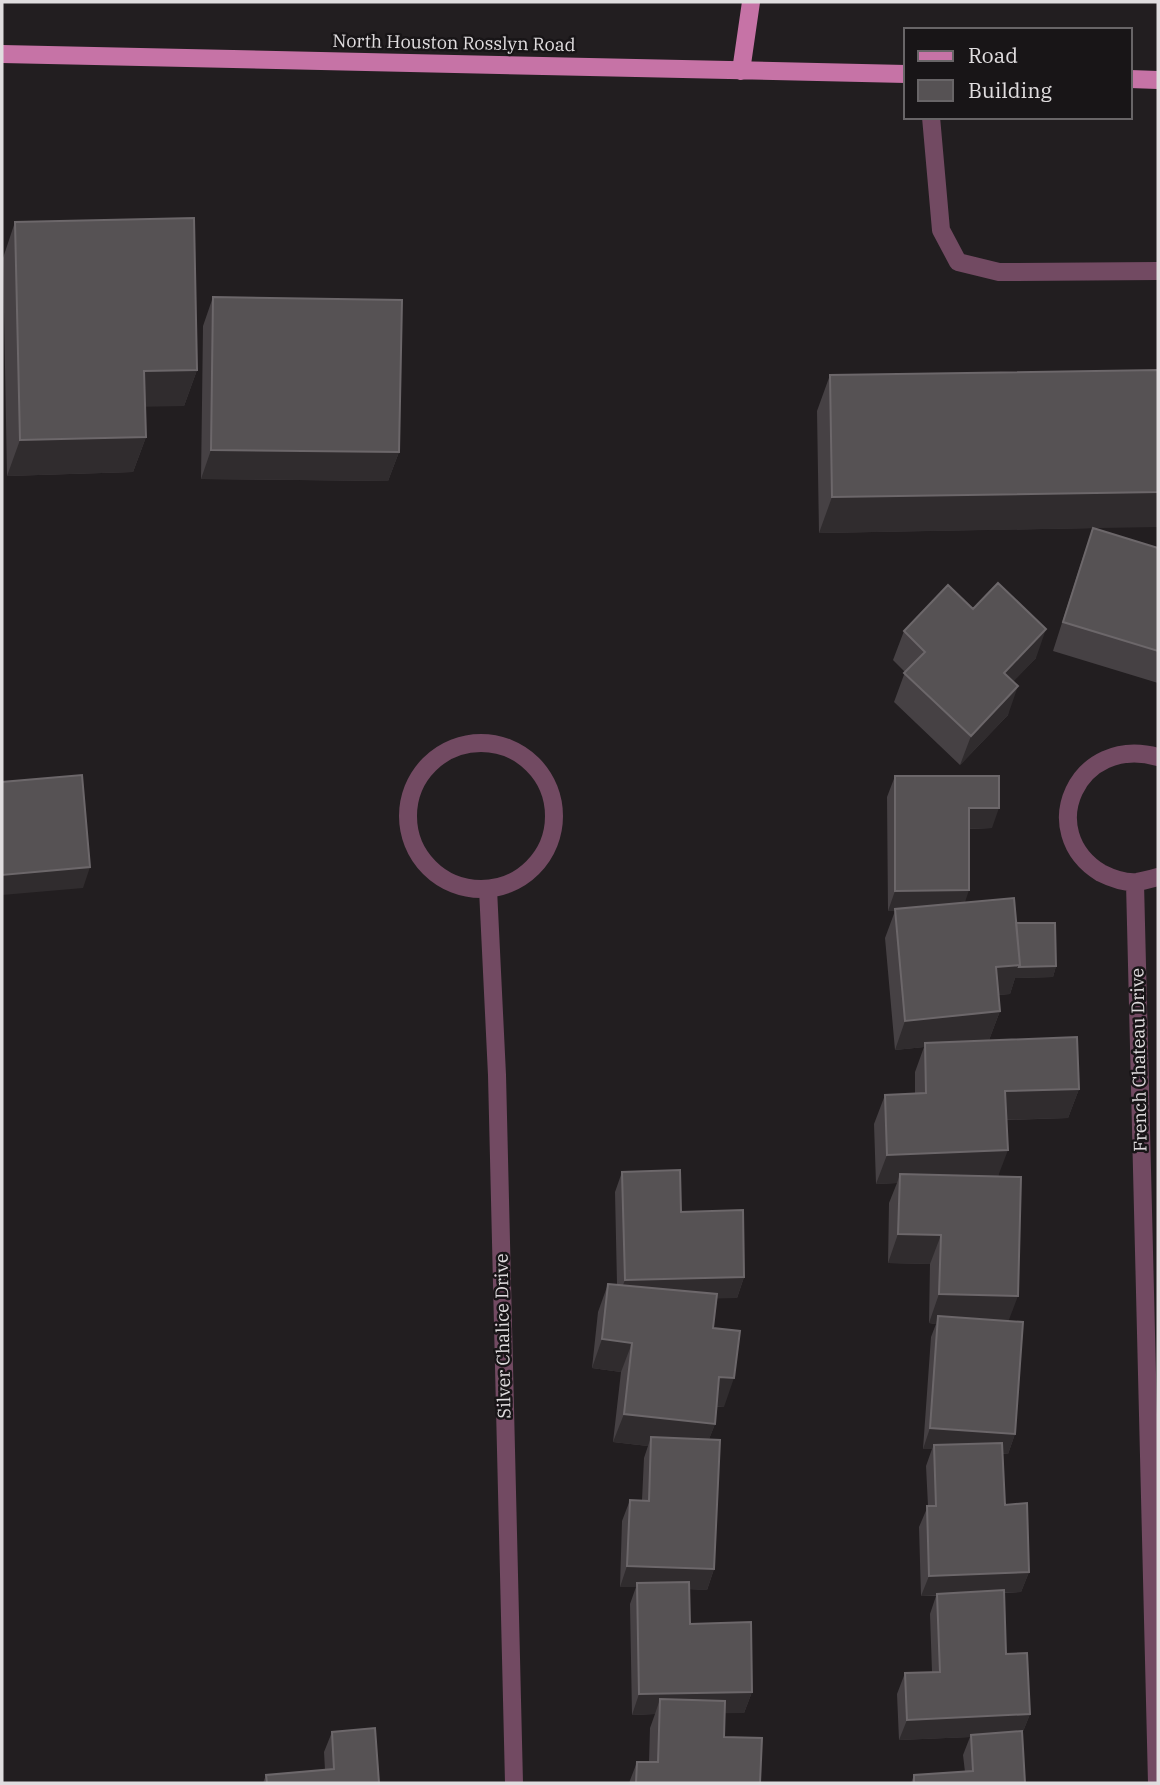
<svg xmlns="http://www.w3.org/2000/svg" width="1160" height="1785" viewBox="0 0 1160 1785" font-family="'IBM Plex Serif',serif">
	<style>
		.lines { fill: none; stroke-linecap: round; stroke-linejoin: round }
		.minor { stroke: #724a62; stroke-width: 18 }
		.major { stroke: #c673a6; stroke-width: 18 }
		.wall { fill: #464144 }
		.shaded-wall { fill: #302c2e }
		.building { fill: #565254; stroke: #6c676a; stroke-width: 2 }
		.labels { text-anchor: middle; stroke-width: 5; stroke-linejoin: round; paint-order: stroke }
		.street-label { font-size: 18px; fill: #e0dddf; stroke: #181517 }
	</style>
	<rect width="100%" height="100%" fill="#221e20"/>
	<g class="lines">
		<!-- minor -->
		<path class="minor" d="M931,117L941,230L958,262L999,272L1158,271
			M408 816a73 73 0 1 1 146 0a73 73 0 1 1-146 0Z
			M1158,757C1077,734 1034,832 1101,873C1111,878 1125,883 1137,882C1144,881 1151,879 1158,877
			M1135,883L1157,1783
			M488,889L497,1075L514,1783"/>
		<!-- major -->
		<path class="major" d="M2,54L906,74
			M741,71L751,2
			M1130,79L1158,80"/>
	</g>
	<!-- wall -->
	<path class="wall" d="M15,222L197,370L184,406H145L146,437L133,472L7,476L3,258Z
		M213,297L399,452L388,481L201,479L203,326Z
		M830,375L1095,528L1158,548V683L1053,651L1083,557L1093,528L819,533L817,411Z
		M973,609L1036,658L1013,681L1008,715L960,765L894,702L905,672L893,660L904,631Z
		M895,776L992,828L969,829L965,902L1016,923L1056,966L1053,977L1015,978L1010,994L998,995L1000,1011L989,1040L1079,1089L1068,1118L1006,1120L998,1177L1009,1321L1015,1434L1008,1454H1003L1005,1505L1029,1572L1021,1592L1004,1593L1006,1654L1030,1714L1022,1734L1025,1783H911L914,1775L965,1772L963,1755L970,1737L899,1740L897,1694L905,1673L932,1672L930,1614L936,1596H921L919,1527L928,1506L926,1466L932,1449H923L931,1337L936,1324L929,1323L930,1264L888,1263L889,1203L897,1183L876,1184L874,1124L885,1095L915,1093V1072L924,1047L895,1050L885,938L895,911H888L887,797Z
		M622,1172L681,1212L744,1277L737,1298H717L713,1328L724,1407H717L715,1424L709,1439L714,1569L707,1590L689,1589L690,1624L752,1692L744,1713H725L724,1737L760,1783H629L637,1762H649L650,1728L655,1714L632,1715L630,1604L636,1587H620L622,1521L630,1500H642L644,1458L648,1446L613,1442L621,1372L592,1368L598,1312L608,1284H617L615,1192Z
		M332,1732L379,1783H263L266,1775L325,1770L324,1752Z"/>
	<!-- shaded-wall -->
	<path class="shaded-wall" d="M197,370L184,406L131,407L144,371Z
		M146,437L133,472L7,476L20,440Z
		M211,450L399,452L388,481L201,479Z
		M1158,492V527L819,533L832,497Z
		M1046,629L1036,658L994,702L1004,673Z
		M1018,686L1008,715L960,765L971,736Z
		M969,808H999L992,828L962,829Z
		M90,867L83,888L2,895V875Z
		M969,890L962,911L895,909V911H888L895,891Z
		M1020,965L1056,966L1053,977L1015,978L1010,994L985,996L996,967Z
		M1000,1011L989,1040L925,1043L924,1047L895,1050L905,1021Z
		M1079,1089L1068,1118L995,1120L1005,1091Z
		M1008,1150L997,1179L900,1174L897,1183L876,1184L887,1155Z
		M898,1234L941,1235L930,1264L888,1263Z
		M744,1277L737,1298L617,1301L625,1280Z
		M939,1294L1018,1296L1007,1325L938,1316L936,1324L929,1323Z
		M602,1339L632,1343L621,1372L592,1368Z
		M719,1377L734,1378L724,1407L709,1406Z
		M624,1414L715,1424L704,1452L651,1437L648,1446L613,1442Z
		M930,1428L1015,1434L1008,1454L934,1449V1445L932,1449H923Z
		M627,1566L714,1569L707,1590L637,1587V1583L636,1587H620Z
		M1029,1572L1021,1592L921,1596L929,1576Z
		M752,1692L744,1713L660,1714V1699L655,1714L632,1715L639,1694Z
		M1030,1714L1022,1734L971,1735L970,1737L899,1740L907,1720Z"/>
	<!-- building -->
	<path class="building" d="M194,218L197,370L144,371L146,437L20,440L15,222Z
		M213,297L402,300L399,452L211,450Z
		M1158,370V492L832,497L830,375Z
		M1093,528L1158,548V651L1063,622Z
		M998,583L1046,629L1004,673L1018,686L971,736L904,673L925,652L904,631L948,585L973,609Z
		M82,775L90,867L2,875V782Z
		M895,776H999V808H969V890L895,891Z
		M1014,898L1020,965L996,967L1000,1011L905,1021L895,909Z
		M1016,923H1055L1056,966L1019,967L1020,965Z
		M1077,1037L1079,1089L1005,1091L1008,1150L887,1155L885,1095L926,1093L925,1043Z
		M680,1170L681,1212L743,1210L744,1277L625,1280L622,1172Z
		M900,1174L1021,1177L1018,1296L939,1294L941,1235L898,1234Z
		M608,1284L717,1294L713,1328L740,1331L734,1378L719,1377L715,1424L624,1414L632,1343L602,1339Z
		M938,1316L1023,1322L1015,1434L930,1428Z
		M651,1437L720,1440L714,1569L627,1566L630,1500L649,1501Z
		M1002,1443L1005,1505L1027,1503L1029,1572L929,1576L927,1506H936L934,1445Z
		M689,1582L690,1624L751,1622L752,1692L639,1694L637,1583Z
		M1004,1590L1006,1654L1027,1653L1030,1714L907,1720L905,1673L940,1672L937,1594Z
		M660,1699L725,1701L724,1737L762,1738L760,1783H636L637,1762H658Z
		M375,1728L379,1783H267L266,1775L334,1769L332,1732Z
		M1022,1731L1025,1783H914V1775L973,1771L971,1735Z"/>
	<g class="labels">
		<!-- street labels -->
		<g class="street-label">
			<text transform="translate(454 43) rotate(1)" y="6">North Houston Rosslyn Road</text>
			<text transform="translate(1139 1060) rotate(-91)" y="6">French Chateau Drive</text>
			<text transform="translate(503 1336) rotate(-91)" y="6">Silver Chalice Drive</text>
		</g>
	</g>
	<!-- border -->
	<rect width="1160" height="1785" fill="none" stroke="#e0dddf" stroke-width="7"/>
	<!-- legend -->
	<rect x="904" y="28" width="228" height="91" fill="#181517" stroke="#686567" stroke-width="2"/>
	<rect x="918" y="51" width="35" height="10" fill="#c673a6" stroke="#686567" stroke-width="2"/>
	<text x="968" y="63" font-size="21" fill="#e0dddf">Road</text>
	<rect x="918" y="80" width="35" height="21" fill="#565254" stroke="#686567" stroke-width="2"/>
	<text x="968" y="98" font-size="21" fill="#e0dddf">Building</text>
</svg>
